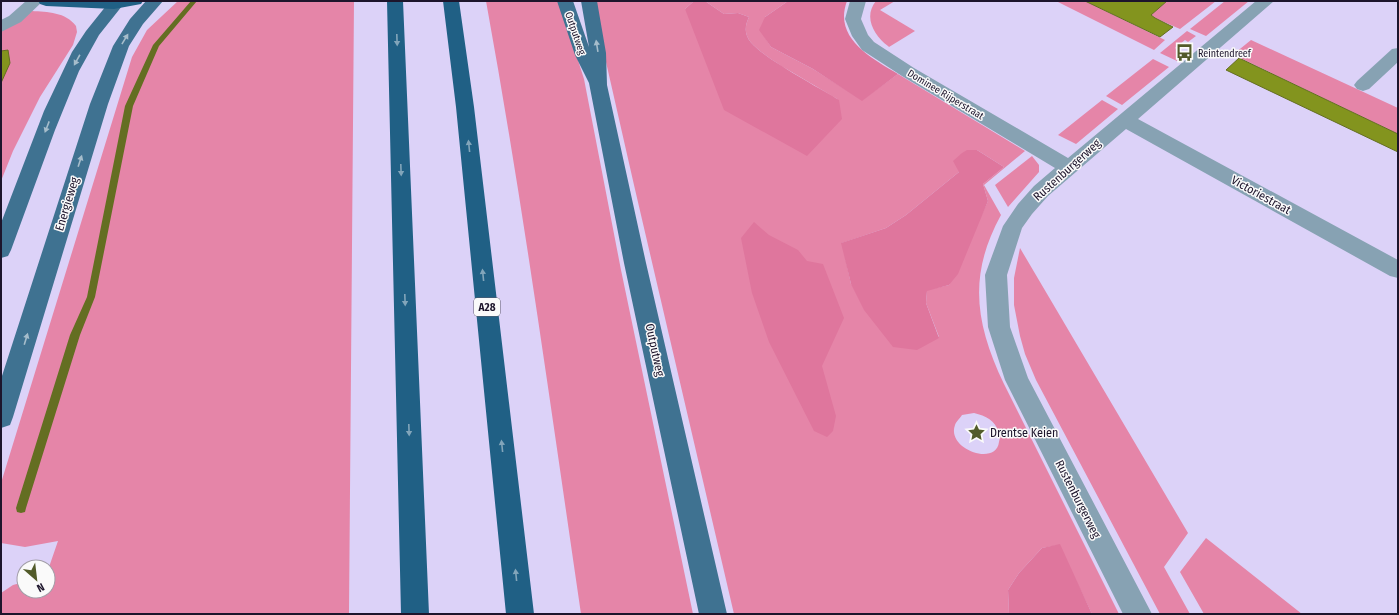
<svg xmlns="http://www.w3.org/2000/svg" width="1399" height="615" viewBox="0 0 1399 615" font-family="'Fira Sans Condensed',sans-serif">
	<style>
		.green { fill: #e585a8; fill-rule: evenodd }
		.forest { fill: #df769d }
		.water { fill: #83941e; stroke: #646e22 }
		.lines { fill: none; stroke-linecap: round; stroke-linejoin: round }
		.stream { fill: #646e22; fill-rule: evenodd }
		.minor { fill: #87a2b3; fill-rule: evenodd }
		.major { fill: #3f7291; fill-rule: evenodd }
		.highway { fill: #206085; fill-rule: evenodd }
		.oneway { fill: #a6bdcb }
		.oneway2 { fill: #82a5ba }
		.labels { text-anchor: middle; stroke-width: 3; stroke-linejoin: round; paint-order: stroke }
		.far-street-label { font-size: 10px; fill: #1d152c; stroke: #fafafa }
		.far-poi-label { font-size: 10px; fill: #1d152c; stroke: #fafafa; text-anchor: start }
		.shield { fill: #fafafa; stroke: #5f5a6a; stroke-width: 1 }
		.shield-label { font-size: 11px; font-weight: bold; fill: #1d152c }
		.street-label { font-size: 12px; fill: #1d152c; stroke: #fafafa }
		.poi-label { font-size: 12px; fill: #1d152c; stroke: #fafafa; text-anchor: start }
	</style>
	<rect width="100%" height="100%" fill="#dcd2f8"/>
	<!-- green -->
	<path class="green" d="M178,1H354L349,614H1V593L13,585L24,582V591H48V570L58,541L25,547L1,543V483L132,57L147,30Z
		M486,1H559L584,79L621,270L693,614H581C551,409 523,204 486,1Z
		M595,1H694L685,9L839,100C821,89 755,54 748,38C744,30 746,24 749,17L738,13L724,14L705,1H788L765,17L764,36L771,47L813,69L862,100L898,74L1025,151L984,185L1001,215C968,275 975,323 1004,384L1119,614H1092L1059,545L1042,548L1019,573L1008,590L1009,614H734L634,185L606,62ZM977,150L1004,167L983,184L988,201L949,285L927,290L926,303L939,337L851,284L842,243L886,228L906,215L959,172ZM974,413C986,416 995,420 999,433C1000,435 1000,438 999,442C996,467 946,449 955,425C956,422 960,418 962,415Z
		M876,1H895L880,10L915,31L889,47L888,46C874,35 863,17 876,1Z
		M1056,1H1085L1165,40L1154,50Z
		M1167,1H1216L1180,29L1155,18L1151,15Z
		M1225,1H1249L1206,36L1190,29Z
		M32,11C47,12 66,12 76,26L77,32L73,45L40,97L13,151L1,181V31Z
		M1187,31L1196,36L1188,42L1185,40L1175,48L1186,53L1177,61L1160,53Z
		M1251,40L1398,108V134L1238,57L1240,55L1235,53Z
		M1153,59L1169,67L1122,105L1106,96Z
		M1102,100L1118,109L1076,144L1058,135Z
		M1032,156L1039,165V172L1008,207L995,185Z
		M1020,248L1188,533L1164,567L1190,614H1160L1036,380L1025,354L1020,336L1014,305V278Z
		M1206,538L1302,614H1204L1180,572Z"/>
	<!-- forest -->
	<path class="forest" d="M694,1H705L724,14L738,13L749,17C746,24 744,30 748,38C755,54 821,89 839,100L842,119L807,156L724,110L685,9Z
		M788,1H847C833,38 871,58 898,74L862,101L813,69L771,47L759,30L765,17Z
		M967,150H977L1004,167L983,184L988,201L958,274L949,285L927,291L926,303L939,338L917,350L893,347L864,310L851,284L841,243L886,228L906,215L959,172L953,161L962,153Z
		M754,222L769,235L798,250L807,261L823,264L844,318L822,366L836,416L833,431L827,437L814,431L769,342L752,293L741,238Z
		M1060,544L1092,614H1009L1008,590L1019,573L1042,548Z"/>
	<!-- water -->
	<path class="water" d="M1085,1H1167L1151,15L1155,18L1173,27L1160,37Z
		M8,50L10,63L1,83V51Z
		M1239,58L1398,134V152L1226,70Z"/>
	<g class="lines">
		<!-- stream -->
		<path class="stream" d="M191,1H197L159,46L133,106L95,297L80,335L26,508L25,512L21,513L17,512L16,508L70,335L87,297L125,106L153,45Z"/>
		<!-- minor -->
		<path class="minor" d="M26,1H43L21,22L1,32V20L9,16Z
			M850,1H866L861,19L868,35L874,42L914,68L1068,158L1256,1H1274L1138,119L1398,260V278L1390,276L1126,129L1048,196L1032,214L1022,228L1007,275L1010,327L1028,378L1152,614H1123L1005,380L988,327L985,275L1003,226L1018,204L1034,186L1055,168L902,76L862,50L852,36L845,19Z
			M1398,48V62L1369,89L1363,91L1357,89L1354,85L1357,81L1392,49Z"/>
		<!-- major -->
		<path class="major" d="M110,1H126L99,35L79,71L55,130L11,250L8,256L1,258V223L44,111L72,52L86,31Z
			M146,1H163L143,24L129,46L108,104L13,417L10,425L1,428V379L90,104L113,46L130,19Z
			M557,1H573L589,47L581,1H597L606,53L607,85L646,263L727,614H699L624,263L589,83L575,55Z"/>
		<!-- highway -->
		<path class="highway" d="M38,1H143L141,4L114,9L46,6L40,4Z
			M387,1H403L429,614H401Z
			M443,1H459L474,107L534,614H506L456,107Z"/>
	</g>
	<!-- one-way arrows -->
	<defs><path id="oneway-solid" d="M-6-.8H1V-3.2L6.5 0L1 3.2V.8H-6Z"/></defs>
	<g class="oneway">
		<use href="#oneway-solid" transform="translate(125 39) rotate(-59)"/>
		<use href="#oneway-solid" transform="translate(597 46) rotate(-99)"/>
		<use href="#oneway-solid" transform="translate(77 60) rotate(119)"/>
		<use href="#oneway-solid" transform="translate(47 127) rotate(111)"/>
		<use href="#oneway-solid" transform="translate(80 161) rotate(-72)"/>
		<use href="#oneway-solid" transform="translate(26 339) rotate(-73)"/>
	</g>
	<g class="oneway2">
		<use href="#oneway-solid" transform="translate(397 40) rotate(88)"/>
		<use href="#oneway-solid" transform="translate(469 146) rotate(-96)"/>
		<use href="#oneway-solid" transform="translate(401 170) rotate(88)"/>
		<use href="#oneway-solid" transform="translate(483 275) rotate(-96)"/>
		<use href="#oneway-solid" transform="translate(405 300) rotate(88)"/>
		<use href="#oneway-solid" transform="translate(409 430) rotate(88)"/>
		<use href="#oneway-solid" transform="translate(502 446) rotate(-96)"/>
		<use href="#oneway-solid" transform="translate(516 575) rotate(-96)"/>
	</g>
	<!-- icons -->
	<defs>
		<symbol id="bus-bare" viewBox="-9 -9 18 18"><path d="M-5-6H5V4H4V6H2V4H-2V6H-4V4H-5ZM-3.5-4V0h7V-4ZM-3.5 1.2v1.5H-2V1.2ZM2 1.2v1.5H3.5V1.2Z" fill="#525b2a" stroke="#fafafa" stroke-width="2.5" paint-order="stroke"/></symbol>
		<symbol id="sight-bare" viewBox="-9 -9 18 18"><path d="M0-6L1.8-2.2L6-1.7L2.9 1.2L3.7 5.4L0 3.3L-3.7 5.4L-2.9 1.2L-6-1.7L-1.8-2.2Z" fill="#525b2a" stroke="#fafafa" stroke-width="2.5" paint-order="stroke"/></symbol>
	</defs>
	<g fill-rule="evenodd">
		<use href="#bus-bare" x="1172" y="40" width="25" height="25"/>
		<use href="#sight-bare" x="964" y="420" width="25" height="25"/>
	</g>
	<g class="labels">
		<!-- far-street labels -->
		<g class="far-street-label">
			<text transform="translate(576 33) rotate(71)" y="4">Outputweg</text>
			<text transform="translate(946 94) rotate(31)" y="4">Dominee Rijperstraat</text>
		</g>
		<!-- far-poi labels -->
		<g class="far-poi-label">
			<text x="1198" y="57">Reintendreef</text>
		</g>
		<!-- shield labels -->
		<rect class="shield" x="474" y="298" width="26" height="18" rx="3"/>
		<g class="shield-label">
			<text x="487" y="311">A28</text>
		</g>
		<!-- street labels -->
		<g class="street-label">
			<text transform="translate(1067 170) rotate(-42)" y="4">Rustenburgerweg</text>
			<text transform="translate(1261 195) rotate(29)" y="4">Victoriestraat</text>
			<text transform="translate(67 204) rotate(-73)" y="4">Energieweg</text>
			<text transform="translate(655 350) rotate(78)" y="4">Outputweg</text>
			<text transform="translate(1078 499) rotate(63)" y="4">Rustenburgerweg</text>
		</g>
		<!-- poi labels -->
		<g class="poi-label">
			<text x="990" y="437">Drentse Keien</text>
		</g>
	</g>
	<!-- border -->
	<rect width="1399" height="615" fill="none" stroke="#1d152c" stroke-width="4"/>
	<!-- north arrow -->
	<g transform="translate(36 579) rotate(152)"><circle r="19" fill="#fafafa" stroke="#a29ea8"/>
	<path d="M0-3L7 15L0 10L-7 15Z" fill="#525b2a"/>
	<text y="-6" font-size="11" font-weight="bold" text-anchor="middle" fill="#1d152c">N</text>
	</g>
</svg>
